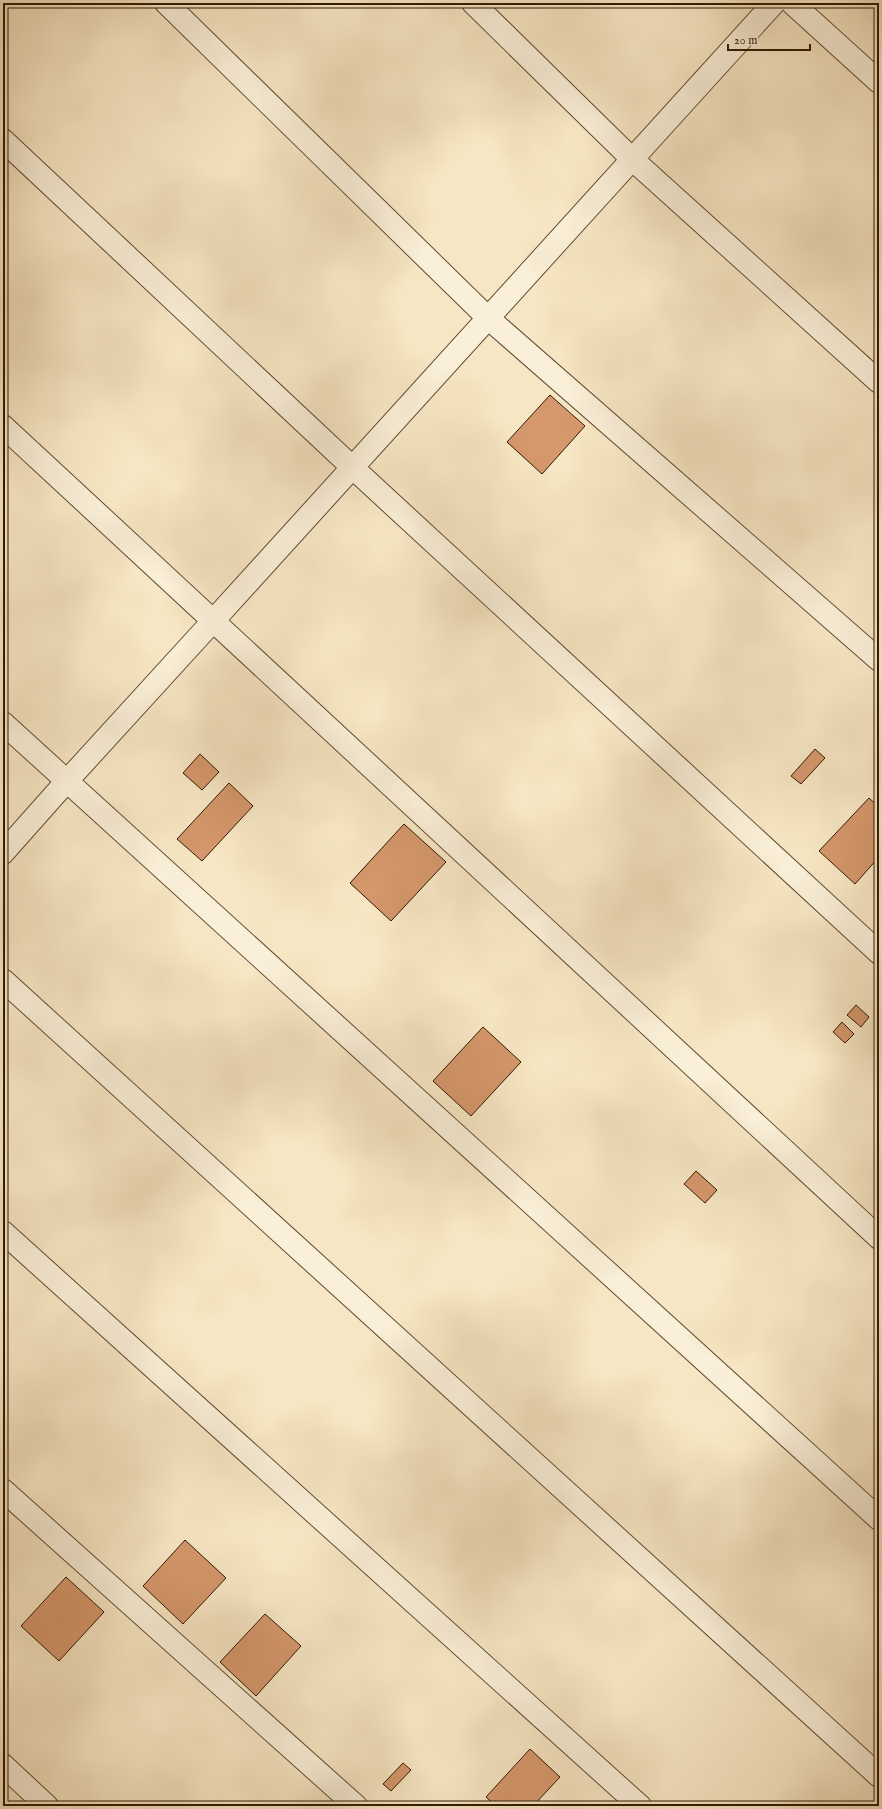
<svg xmlns="http://www.w3.org/2000/svg" width="882" height="1809" viewBox="0 0 882 1809" font-family="'IM FELL English',serif">
	<style>
		.building { fill: #d5976c; stroke: #301901 }
		.lines { fill: none; stroke-linecap: round; stroke-linejoin: round }
		.minor-casing { stroke: #624c32; stroke-width: 24 }
		.minor { stroke: #faefd8; stroke-width: 22 }
	</style>
	<rect width="100%" height="100%" fill="#f7e6c3"/>
	<filter id="stains"><feTurbulence type="fractalNoise" baseFrequency=".005" numOctaves="4"/><feColorMatrix values="0 0 0 0 .2 0 0 0 0 .09 0 0 0 0 .02 0 0 0 .5 -.17"/></filter>
	<radialGradient id="worn" r=".72"><stop offset=".6" stop-color="#630" stop-opacity="0"/><stop offset="1" stop-color="#630" stop-opacity=".3"/></radialGradient>
	<!-- building -->
	<path class="building" d="M550,395L585,426L542,474L507,442Z
		M815,749L825,758L801,784L791,776Z
		M200,754L219,772L202,790L183,773Z
		M229,783L253,806L202,861L177,839Z
		M869,798L879,807V857L855,884L819,851Z
		M404,824L446,862L391,921L350,883Z
		M856,1005L869,1017L861,1027L847,1015Z
		M842,1022L854,1034L845,1043L833,1032Z
		M483,1027L521,1062L471,1116L433,1081Z
		M696,1171L717,1190L705,1203L684,1184Z
		M185,1540L226,1578L183,1624L143,1586Z
		M66,1577L104,1612L59,1661L21,1626Z
		M265,1614L301,1646L256,1696L220,1662Z
		M530,1749L560,1777L533,1806H496L486,1797Z
		M403,1763L411,1770L391,1791L383,1784Z"/>
	<g class="lines">
		<defs>
			<path id="minor" d="M166,3L488,318L879,660
				M473,3L632,159L879,382
				M792,3L879,82
				M3,140L353,468L879,953
				M3,426L879,1238
				M3,723L879,1519
				M3,853L66,782L213,621L774,3
				M3,980L879,1776
				M3,1232L640,1806
				M3,1490L356,1806
				M3,1765L47,1806"/>
		</defs>
		<!-- minor casing -->
		<use href="#minor" class="minor-casing"/>
		<!-- minor -->
		<use href="#minor" class="minor"/>
	</g>
	<!-- margin -->
	<rect width="882" height="1809" fill="none" stroke="#f7e6c3" stroke-width="16"/>
	<rect x="4" y="4" width="874" height="1801" fill="none" stroke="#301901" stroke-width="2"/>
	<rect x="8" y="8" width="866" height="1793" fill="none" stroke="#301901"/>
	<!-- scale -->
	<path d="M728 44v6h82v-6" fill="none" stroke="#301901" stroke-width="2"/>
	<text x="734" y="44" font-size="12" fill="#301901" stroke="#faefd8" stroke-width="3" paint-order="stroke">20 m</text>
	<rect width="100%" height="100%" filter="url(#stains)"/>
	<rect width="100%" height="100%" fill="url(#worn)"/>
</svg>
